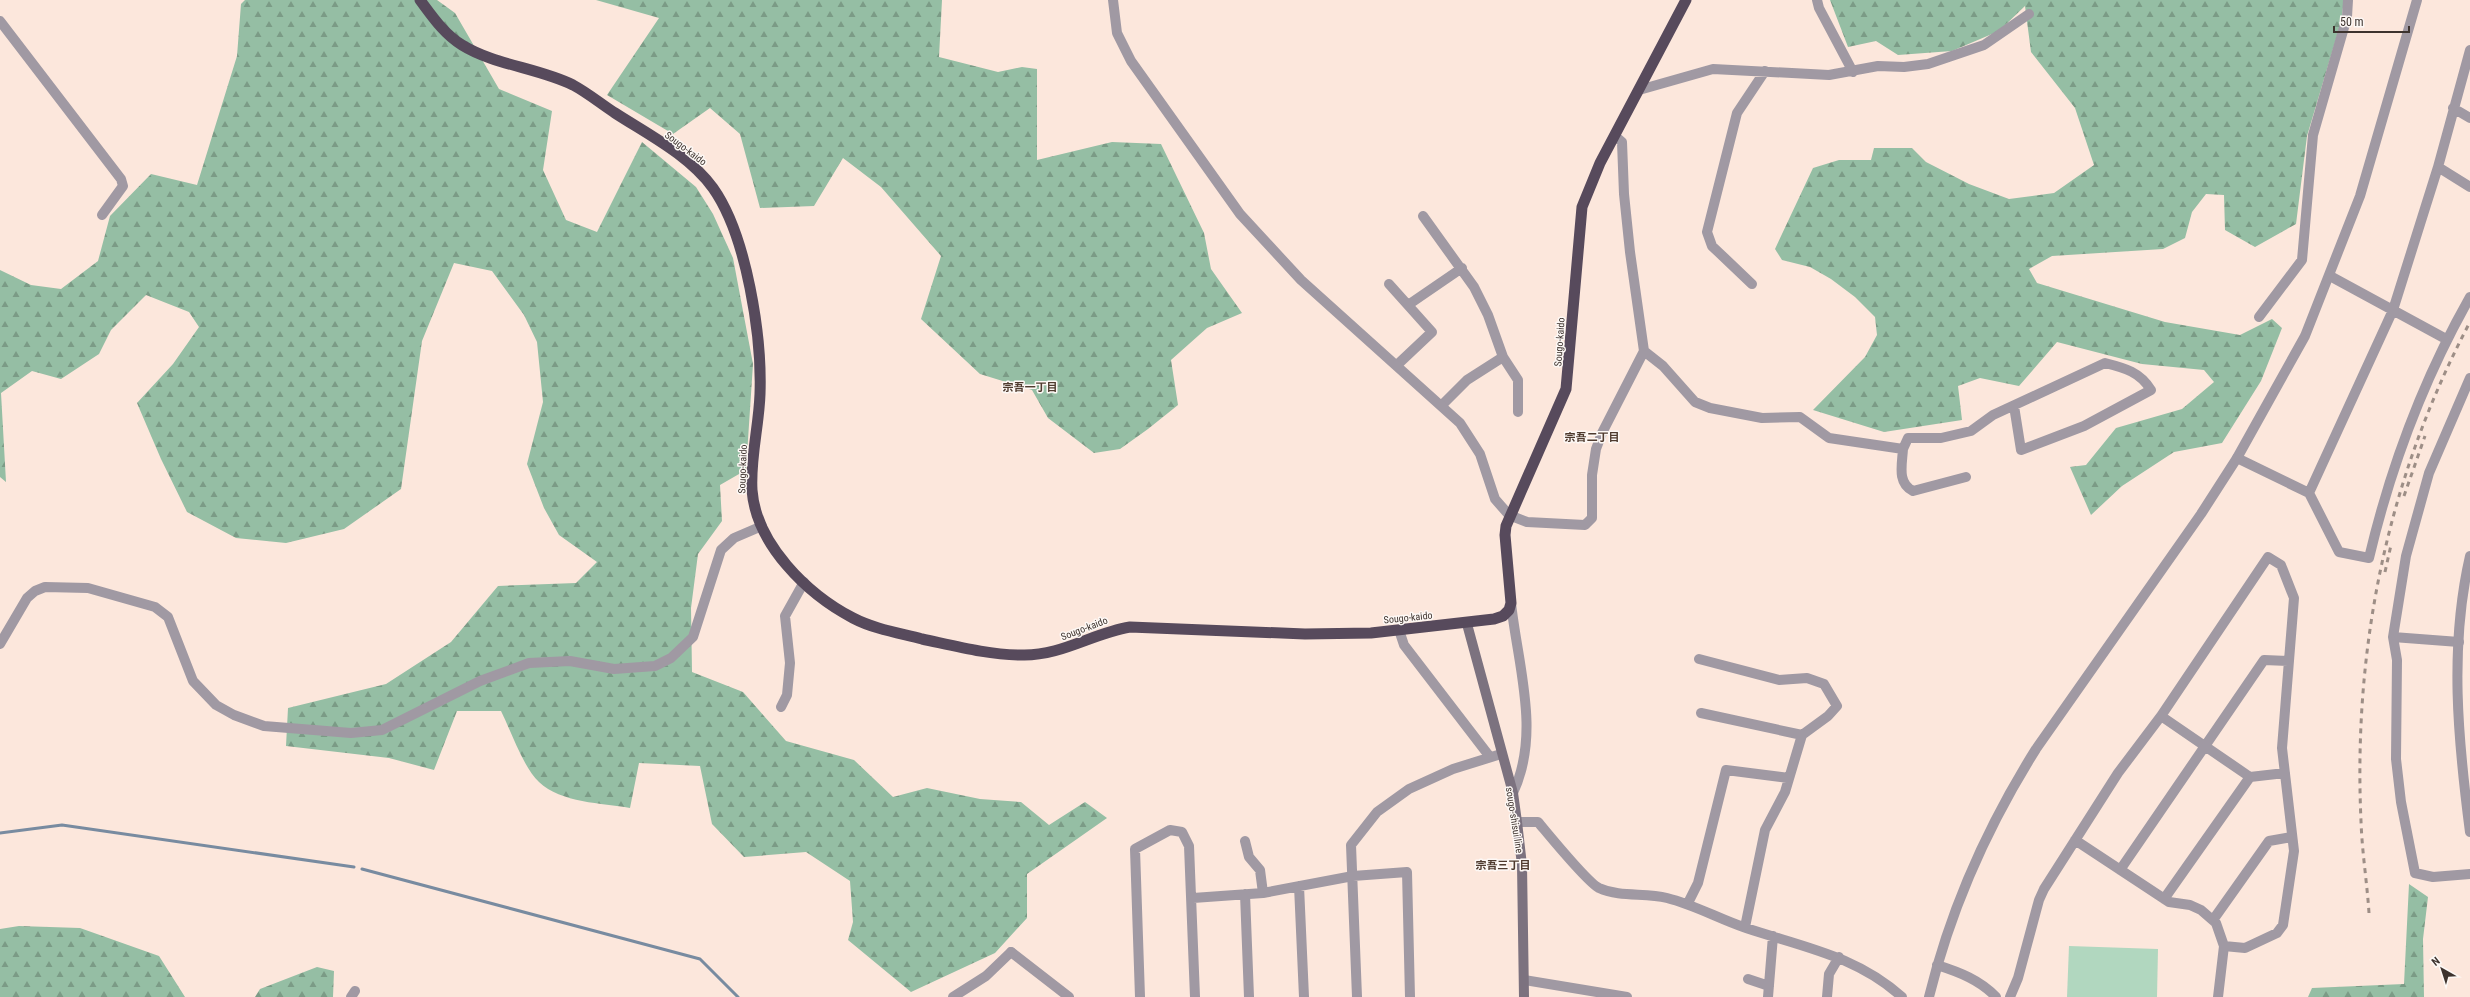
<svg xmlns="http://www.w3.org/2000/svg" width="2470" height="997" viewBox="0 0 2470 997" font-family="'Roboto Condensed','Noto Sans JP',sans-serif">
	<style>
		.forest { fill: url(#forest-firs) }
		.pitch { fill: #b1d7bf }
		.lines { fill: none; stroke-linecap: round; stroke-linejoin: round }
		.stream { stroke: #788ba0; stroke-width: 3 }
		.minor { stroke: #a099a3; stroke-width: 10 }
		.tertiary { stroke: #a099a3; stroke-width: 10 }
		.secondary { stroke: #7c727f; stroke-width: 10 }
		.trunk { stroke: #574a5c; stroke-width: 11 }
		.rail { stroke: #9d8e86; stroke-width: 3; stroke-dasharray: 5 5; stroke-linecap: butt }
		.labels { text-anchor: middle; stroke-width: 3; stroke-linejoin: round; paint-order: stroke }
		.street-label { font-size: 10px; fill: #3d332e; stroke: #fdf8f5 }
		.neighbourhood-label { font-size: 11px; font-weight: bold; fill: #4f3b2f; stroke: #fdf8f5 }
	</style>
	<defs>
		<pattern id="forest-firs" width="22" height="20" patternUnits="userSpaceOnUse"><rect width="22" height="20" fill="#95bea4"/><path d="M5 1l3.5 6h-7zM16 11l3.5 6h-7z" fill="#7b9b86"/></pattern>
	</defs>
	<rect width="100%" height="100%" fill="#fce7dc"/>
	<!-- forest -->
	<path class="forest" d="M245,0H437L455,13L499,89L552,111L543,170L566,220L597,232L642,142L696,187L713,214L733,258L753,364L746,470L720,485L722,521L698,554L691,608L692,672L743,692L786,741L854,760L893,797L927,788L980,799L1021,802L1049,825L1085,802L1107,818L1027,874V918L995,953L911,992L848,940L853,922L850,881L806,852L744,857L712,824L700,766L639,763L630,808C602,803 561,803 539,782C523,767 511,731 501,711H457L434,770L389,758L286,746L288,708L386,684L451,642L498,586L576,583L597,562L559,535L544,508L527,464L543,402L537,342L524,315L492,271L454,263L422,341L401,489L344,529L286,543L236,538L187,512L161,459L137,403L173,364L199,327L189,312L146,295L111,330L99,354L61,379L32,371L1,393L6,482L0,477V270L31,285L61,289L98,261L110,216L151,174L197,185L237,56L241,4Z
		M596,0H942L939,57L998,72L1022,67L1037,69V160L1112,142L1161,144L1204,233L1211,269L1242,313L1207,328L1171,360L1178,405L1148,429L1120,449L1094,453L1048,418L1032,390L980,374L921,319L941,256L881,187L843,158L814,206L760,208L740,134L710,108L673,134L607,95L659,18Z
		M1830,0H2344L2341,22L2307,136L2296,224L2255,247L2225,230L2224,195L2206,194L2192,212L2185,238L2163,249L2052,256L2029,269L2037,283L2165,322L2240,335L2272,319L2282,328L2261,381L2222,443L2174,452L2122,486L2091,515L2070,467L2086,465L2116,428L2182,409L2214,382L2204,370L2142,364L2057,342L2019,386L1980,378L1958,386L1962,420L1884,432L1813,410L1865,357L1877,335L1875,317L1855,297L1831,279L1810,267L1782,260L1775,249L1813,168L1839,160H1871L1874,148H1912L1926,162L1969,184L2009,199L2054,193L2094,165L2075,108L2031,52L2025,6L1999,31L1952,51L1898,55L1876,41L1848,47Z
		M2409,884L2428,897L2423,939L2424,997H2308L2312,988L2404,984Z
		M19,926L80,928L159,956L185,997H0V929Z
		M317,967L334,971L333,997H255L260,989Z"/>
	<!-- pitch -->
	<path class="pitch" d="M2069,946L2158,949L2157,997H2067Z"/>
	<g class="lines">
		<!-- stream -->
		<path class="stream" d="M0,833L62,825L354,867
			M362,869L700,959L738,997"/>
		<!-- minor -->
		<path class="minor" d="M1817,0L1819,8L1853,72
			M0,21L121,179L123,186L102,215
			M1639,90L1713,69L1829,75L1878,66L1904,67L1928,64L1984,45L2029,14
			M2453,108L2470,118
			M2438,167L2470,187
			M1423,216L1474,287L1488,315L1503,357L1467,380L1442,405
			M2330,276L2446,339
			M1389,284L1432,332L1397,365
			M1752,284L1712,246L1707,232L1737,113L1765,71
			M1408,305L1462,268
			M2259,317L2302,260L2313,135L2347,17L2348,0
			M1644,351L1663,366L1695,402L1710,408L1762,418L1800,417L1829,438L1903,449L1908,438H1941L1971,431L1993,415L2105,363C2125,368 2140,372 2151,390L2084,426L2021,450L2014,406
			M1503,357L1518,380V412
			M2470,378L2429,473L2406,556L2393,637L2397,660L2396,759L2401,802L2415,873L2433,877L2470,874
			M1903,449C1902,465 1897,483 1913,491L1966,477
			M2237,458L2309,493L2339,552L2369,558C2391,465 2423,380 2470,297
			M2309,493L2393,310L2438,167L2470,50
			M1509,515L1527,522L1585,525L1592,518V475L1596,449L1602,433L1644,351L1630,252L1624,194L1622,142L1615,136
			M1511,603C1518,667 1541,733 1513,793
			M1399,630L1404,645L1490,757
			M2393,637L2459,642
			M1699,659L1779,680L1807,678L1824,684L1837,706L1828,716L1802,735L1785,792L1765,830L1745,927
			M781,707L787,695L790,663L785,616L804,582
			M1701,713L1802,735
			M2161,716L2250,777
			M1517,822H1538C1549,835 1587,882 1599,888C1621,898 1645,892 1667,898C1695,905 1719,919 1746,928C1803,947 1857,956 1902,997
			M2075,840L2169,902L2190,905L2201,910L2216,923L2224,946L2218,997
			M1245,841L1249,857L1260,870L1263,893
			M2120,870L2264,660L2289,661
			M1299,886L1304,997
			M1245,894L1249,997
			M1193,898L1263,893L1353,876L1407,872L1410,997
			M2164,899L2250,777L2285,773
			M1688,903L1698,883L1726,770L1789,778
			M2213,920L2269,841L2292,837
			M1748,979L1769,986
			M351,997L355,991
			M953,997L986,976L1011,952
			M1140,997L1135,849L1170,830L1182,832L1189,846L1195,997
			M1357,997L1351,845L1377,812L1409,789L1453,769L1501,754
			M1768,997L1773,936
			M1827,997L1829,974L1839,957
			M2010,997L2018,978L2039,900L2044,889L2118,773L2161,716L2268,557L2281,565L2294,598L2282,748L2294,851L2283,925L2277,933L2245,948L2224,946"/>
		<!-- tertiary -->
		<path class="tertiary" d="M1113,0L1117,33L1131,61L1240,214L1301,280L1460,423L1480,454L1495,499L1509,515
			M2470,556C2449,647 2458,740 2470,832
			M0,644L27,598L35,591L45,587L88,588L155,607L168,617L193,681L216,705L234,715L264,726L351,733L382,730L480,681L529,663L570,661L614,669L655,666L671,658L693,637L721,550L734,538L762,526
			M1011,952L1069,997
			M1937,965C1959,972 1980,980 1996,997
			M1524,980L1627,997
			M1929,997C1951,907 1987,827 2036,749L2201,514L2237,458L2305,336L2360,196L2417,0"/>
		<!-- secondary -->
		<path class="secondary" d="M1467,624L1513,793L1517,822L1522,865L1524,997"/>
		<!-- trunk -->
		<path class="trunk" d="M420,0C432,16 444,34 462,45C494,65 539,68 573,85C588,93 601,104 615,113C649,135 689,155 713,188C747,236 762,337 760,394C759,426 750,458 752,490C756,544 807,594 853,618C874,629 899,633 922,639C955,646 989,655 1022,655C1061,656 1093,633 1130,627L1305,634L1371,633L1494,619L1503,616L1509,610L1511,603L1505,535L1506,526L1566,389L1582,207L1600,163L1686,0"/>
		<!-- rail -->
		<path class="rail" d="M2404,496L2425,436
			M2385,572L2391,545
			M2369,913C2367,882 2362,852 2361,821C2353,646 2388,477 2470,322"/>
	</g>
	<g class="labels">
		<!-- street labels -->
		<g class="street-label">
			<text transform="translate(686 148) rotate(37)" y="4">Sougo-kaido</text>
			<text transform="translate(1559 342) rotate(-86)" y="4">Sougo-kaido</text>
			<text transform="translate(742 469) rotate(-88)" y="4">Sougo-kaido</text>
			<text transform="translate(1408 617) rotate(-6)" y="4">Sougo-kaido</text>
			<text transform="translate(1084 628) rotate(-21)" y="4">Sougo-kaido</text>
			<text transform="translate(1515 820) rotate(81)" y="4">sougo-shisui line</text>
		</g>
		<!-- neighbourhood labels -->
		<g class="neighbourhood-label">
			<text x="1030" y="391">宗吾一丁目</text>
			<text x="1592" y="441">宗吾二丁目</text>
			<text x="1503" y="869">宗吾三丁目</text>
		</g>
	</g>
	<!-- north arrow -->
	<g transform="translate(2442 969) rotate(321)" stroke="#fdf8f5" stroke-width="3" paint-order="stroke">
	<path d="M0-3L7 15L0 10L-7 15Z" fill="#3d332e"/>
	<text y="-6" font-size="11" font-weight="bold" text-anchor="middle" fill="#3d332e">N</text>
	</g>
	<!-- scale -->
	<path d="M2334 26v6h75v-6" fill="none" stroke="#3d332e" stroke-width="2"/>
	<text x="2340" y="26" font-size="12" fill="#3d332e" stroke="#fdf8f5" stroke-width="3" paint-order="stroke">50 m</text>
</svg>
